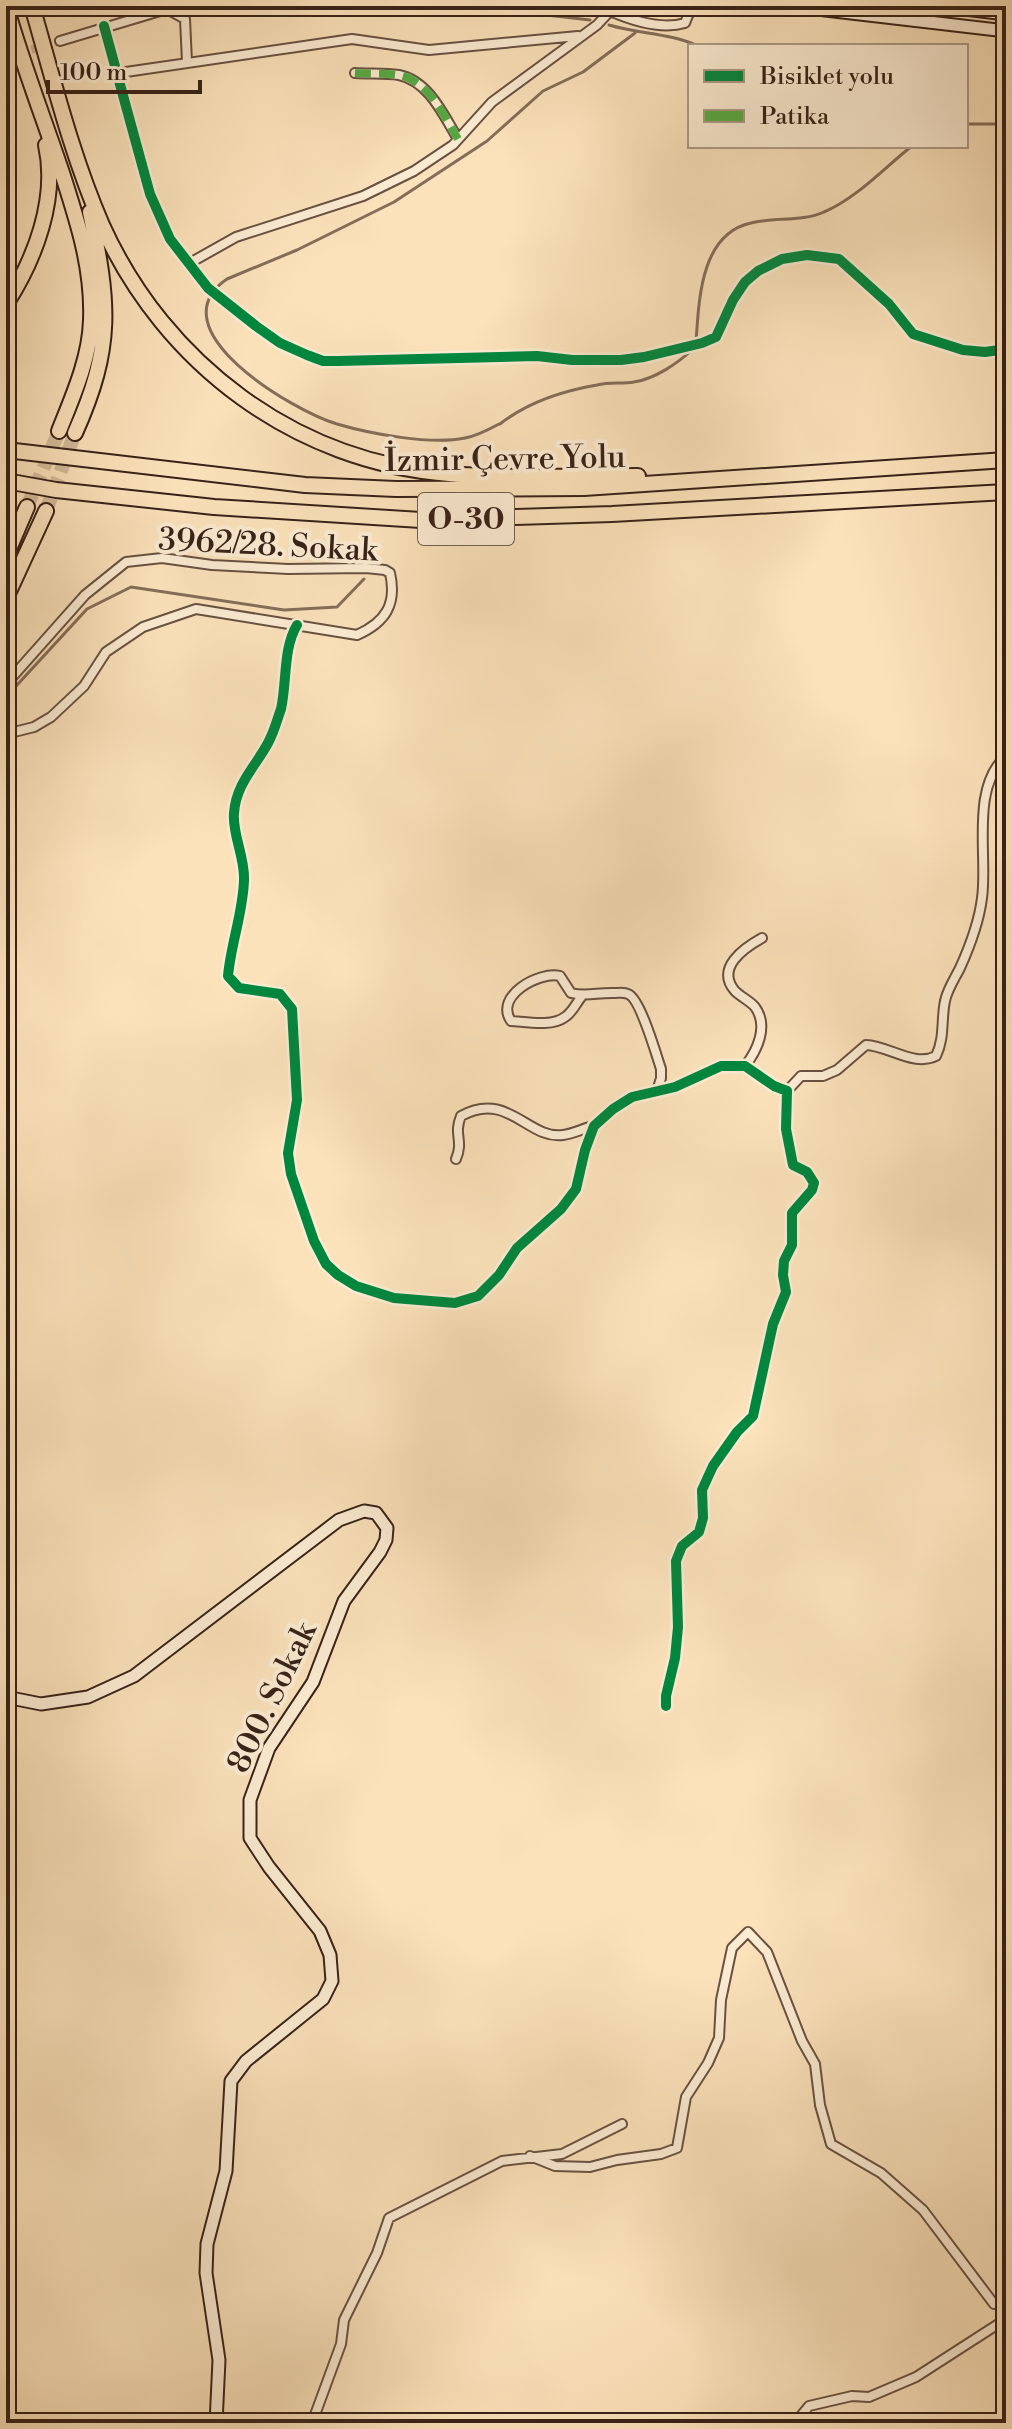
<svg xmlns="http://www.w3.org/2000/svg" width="1012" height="2429" viewBox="0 0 1012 2429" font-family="'Libre Bodoni',serif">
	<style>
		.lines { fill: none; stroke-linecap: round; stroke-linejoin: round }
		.stream { stroke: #846d59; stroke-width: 3 }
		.street-tunnel { stroke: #d4bb9a; stroke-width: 8; stroke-dasharray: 8 4; stroke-linecap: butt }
		.highway-tunnel { stroke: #d4bb9a; stroke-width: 14; stroke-dasharray: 14 7; stroke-linecap: butt }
		.street-casing { stroke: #685141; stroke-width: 12 }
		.secondary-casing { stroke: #372118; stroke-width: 15 }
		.highway-casing { stroke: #372118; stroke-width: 18 }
		.street { stroke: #fcecd3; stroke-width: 8 }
		.secondary { stroke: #fcecd3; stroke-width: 11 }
		.highway { stroke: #fbe2bb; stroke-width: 14 }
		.quiet { stroke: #55aa42; stroke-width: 8; stroke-dasharray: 16 8; stroke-linecap: butt }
		.cycleway-casing { stroke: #fcecd3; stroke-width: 15 }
		.cycleway { stroke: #00873e; stroke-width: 10 }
		.labels { text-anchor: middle; stroke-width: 8; stroke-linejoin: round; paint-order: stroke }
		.shield { fill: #fcecd3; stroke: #725e50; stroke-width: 2 }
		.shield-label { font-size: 30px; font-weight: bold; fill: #372118 }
		.street-label { font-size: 32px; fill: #372118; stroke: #fcecd3 }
	</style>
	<rect width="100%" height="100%" fill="#fbe2bb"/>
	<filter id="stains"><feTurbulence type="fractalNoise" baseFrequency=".0025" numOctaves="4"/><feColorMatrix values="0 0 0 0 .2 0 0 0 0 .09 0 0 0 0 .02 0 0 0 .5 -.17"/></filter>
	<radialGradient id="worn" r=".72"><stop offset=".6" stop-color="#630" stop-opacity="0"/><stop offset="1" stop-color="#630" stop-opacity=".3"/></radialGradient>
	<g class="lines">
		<!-- stream -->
		<path class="stream" d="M514,6L529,13L590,20
			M609,25C639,34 670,33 698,46
			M966,124H1006
			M696,342C699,301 700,234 751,223C774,217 802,222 824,212C857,198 885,167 912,146
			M499,424C488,430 477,436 465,438C430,445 371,434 337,424C293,411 154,329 227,279L297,250L394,202L487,141L543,91L583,72L635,33
			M500,424C528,402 562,391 597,385C609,382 622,384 634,382C655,379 678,363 693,349
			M6,697L87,609L131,587L284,610L337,607L364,579"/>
		<!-- street-tunnel -->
		<path class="street-tunnel" d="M20,53L60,41"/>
		<!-- highway-tunnel -->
		<path class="highway-tunnel" d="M27,507L59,431
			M46,511L75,433"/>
		<defs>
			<path id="street" d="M104,26L150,194L170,239L208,288L256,326L280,343L307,355L323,361H338L537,356L572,360H621L644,357L702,343L716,337L733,300L745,282L758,271L782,259L807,255L839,259L889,304L913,334L963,350L985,352L1006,349
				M60,41L167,9L185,19L187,62
				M6,58L12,56
				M119,73L352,39L429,50L578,36
				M355,73C369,74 385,73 399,75C429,81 444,116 458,139
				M188,264L236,237L363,196L414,171L453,145L492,102L597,25L610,11C633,21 661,30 685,23L692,6
				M297,625C283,648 287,682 281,709C277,720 274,732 268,743C255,767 236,784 234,813C232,834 245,857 244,880C243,913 231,943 228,976L239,988L280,994L292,1009L297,1100L288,1153L291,1174L314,1241L326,1264L338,1275L356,1286L394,1298L455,1303L478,1296L499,1275L517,1248L561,1209L576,1189L585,1150L594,1126L613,1109L632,1097L675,1087L721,1066H745L774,1086L787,1091L786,1129L793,1165L807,1172L814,1183L812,1190L792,1213V1245L784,1261L783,1275L786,1292L773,1324L753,1416L737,1432L713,1466L702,1490L703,1518L699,1532L682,1546L676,1561L678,1627L675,1658L666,1696V1706
				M6,684L85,595L126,562L162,558L212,565L288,569L366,568L385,570L390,573C397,604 386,622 357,635L196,609L143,627L106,652L84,686L51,717L34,727L6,734
				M582,996C576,1003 573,1012 565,1017C552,1027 527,1022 511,1021C494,996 539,971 560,976L571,993C586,997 599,992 615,993C619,993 624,992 628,994C640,998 656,1054 661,1069V1078L657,1091
				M745,1066C757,1051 769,1026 755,1007C750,1001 741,997 735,991C715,968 744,948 762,938
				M787,1091L801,1076H823L837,1070L866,1045C889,1046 914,1067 936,1056C945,1037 941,1020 945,1001C947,990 955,978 960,968C970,946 979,922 982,898C988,856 970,788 1006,756
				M456,1159C464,1140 453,1135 461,1116C508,1090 528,1140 563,1135C573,1134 584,1128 594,1126
				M530,2156L555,2166L590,2167L617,2160L661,2154L677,2148L686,2097L708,2063L719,2038L721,2000L732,1948L748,1932L767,1952L802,2041L815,2064L820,2105L831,2144L881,2173L923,2210L994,2304L1006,2302
				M312,2423L341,2344L344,2320L377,2253L389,2218L502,2161L562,2154L622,2124
				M795,2423L809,2406L852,2396L869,2397L916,2377L1006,2319"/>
			<path id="secondary" d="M791,6L1006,31
				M939,6L1006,14
				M6,1697L41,1704L88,1697L134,1676L339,1520L364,1511L376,1513L387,1528L386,1540L380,1552L344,1601L313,1682L269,1748L250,1800V1838L269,1867L320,1931L330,1955L332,1981L323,1999L246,2061L231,2081L226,2171L207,2244L206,2273L219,2360L216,2423"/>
			<path id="highway" d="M6,6C22,63 44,119 63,176C78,223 93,269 91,320C90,358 73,396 59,431
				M32,6C53,79 72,156 102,225C165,365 296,462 449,474C512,479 575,476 638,476
				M6,304C35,259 58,199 46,145
				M75,433C114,346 109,303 90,212
				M6,450L305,485L396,489L584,488L1006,460
				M6,481L56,490L214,507L421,520L612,514L1006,492
				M6,556L27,507
				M6,598L46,511"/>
		</defs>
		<!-- street casing -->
		<use href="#street" class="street-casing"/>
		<!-- secondary casing -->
		<use href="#secondary" class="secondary-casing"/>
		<!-- highway casing -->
		<use href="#highway" class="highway-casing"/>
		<!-- street -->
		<use href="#street" class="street"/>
		<!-- secondary -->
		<use href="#secondary" class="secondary"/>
		<!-- highway -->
		<use href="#highway" class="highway"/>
		<!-- quiet -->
		<path class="quiet" d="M355,73C369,74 385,73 399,75C429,81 444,116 458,139"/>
		<defs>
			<path id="cycleway" d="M104,26L150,194L170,239L208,288L256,326L280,343L307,355L323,361H338L537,356L572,360H621L644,357L702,343L716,337L733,300L745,282L758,271L782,259L807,255L839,259L889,304L913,334L963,350L985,352L1006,349
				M297,625C283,648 287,682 281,709C277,720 274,732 268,743C255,767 236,784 234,813C232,834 245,857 244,880C243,913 231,943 228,976L239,988L280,994L292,1009L297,1100L288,1153L291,1174L314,1241L326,1264L338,1275L356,1286L394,1298L455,1303L478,1296L499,1275L517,1248L561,1209L576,1189L585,1150L594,1126L613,1109L632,1097L675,1087L721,1066H745L774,1086L787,1091L786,1129L793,1165L807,1172L814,1183L812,1190L792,1213V1245L784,1261L783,1275L786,1292L773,1324L753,1416L737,1432L713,1466L702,1490L703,1518L699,1532L682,1546L676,1561L678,1627L675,1658L666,1696V1706"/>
		</defs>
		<!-- cycleway casing -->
		<use href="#cycleway" class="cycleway-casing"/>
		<!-- cycleway -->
		<use href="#cycleway" class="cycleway"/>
	</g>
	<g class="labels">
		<!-- shield labels -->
		<rect class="shield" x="418" y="493" width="96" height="52" rx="6"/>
		<g class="shield-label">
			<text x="466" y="529">O-30</text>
		</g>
		<!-- street labels -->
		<g class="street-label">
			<text transform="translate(505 458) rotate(-1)" y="11">İzmir Çevre Yolu</text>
			<text transform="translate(268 544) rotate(3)" y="11">3962/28. Sokak</text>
			<text transform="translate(271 1697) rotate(-64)" y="11">800. Sokak</text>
		</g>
	</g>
	<!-- margin -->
	<rect width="1012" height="2429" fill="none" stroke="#fbe2bb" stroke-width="32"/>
	<rect x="8" y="8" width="996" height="2413" fill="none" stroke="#372118" stroke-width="4"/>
	<rect x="16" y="16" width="980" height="2397" fill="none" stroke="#372118" stroke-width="2"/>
	<!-- legend -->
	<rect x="688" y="44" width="280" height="104" fill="#fcecd3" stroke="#ad9b88" stroke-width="2"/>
	<rect x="704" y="70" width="40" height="12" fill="#00873e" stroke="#ad9b88" stroke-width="2"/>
	<text x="760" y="84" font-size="24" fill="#372118">Bisiklet yolu</text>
	<rect x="704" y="110" width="40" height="12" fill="#55aa42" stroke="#ad9b88" stroke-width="2"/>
	<text x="760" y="124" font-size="24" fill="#372118">Patika</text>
	<!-- scale -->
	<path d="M48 80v12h152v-12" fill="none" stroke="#372118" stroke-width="4"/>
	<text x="60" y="80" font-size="24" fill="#372118" stroke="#fcecd3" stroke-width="6" paint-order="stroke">100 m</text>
	<rect width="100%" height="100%" filter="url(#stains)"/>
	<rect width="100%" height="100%" fill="url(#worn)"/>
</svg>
